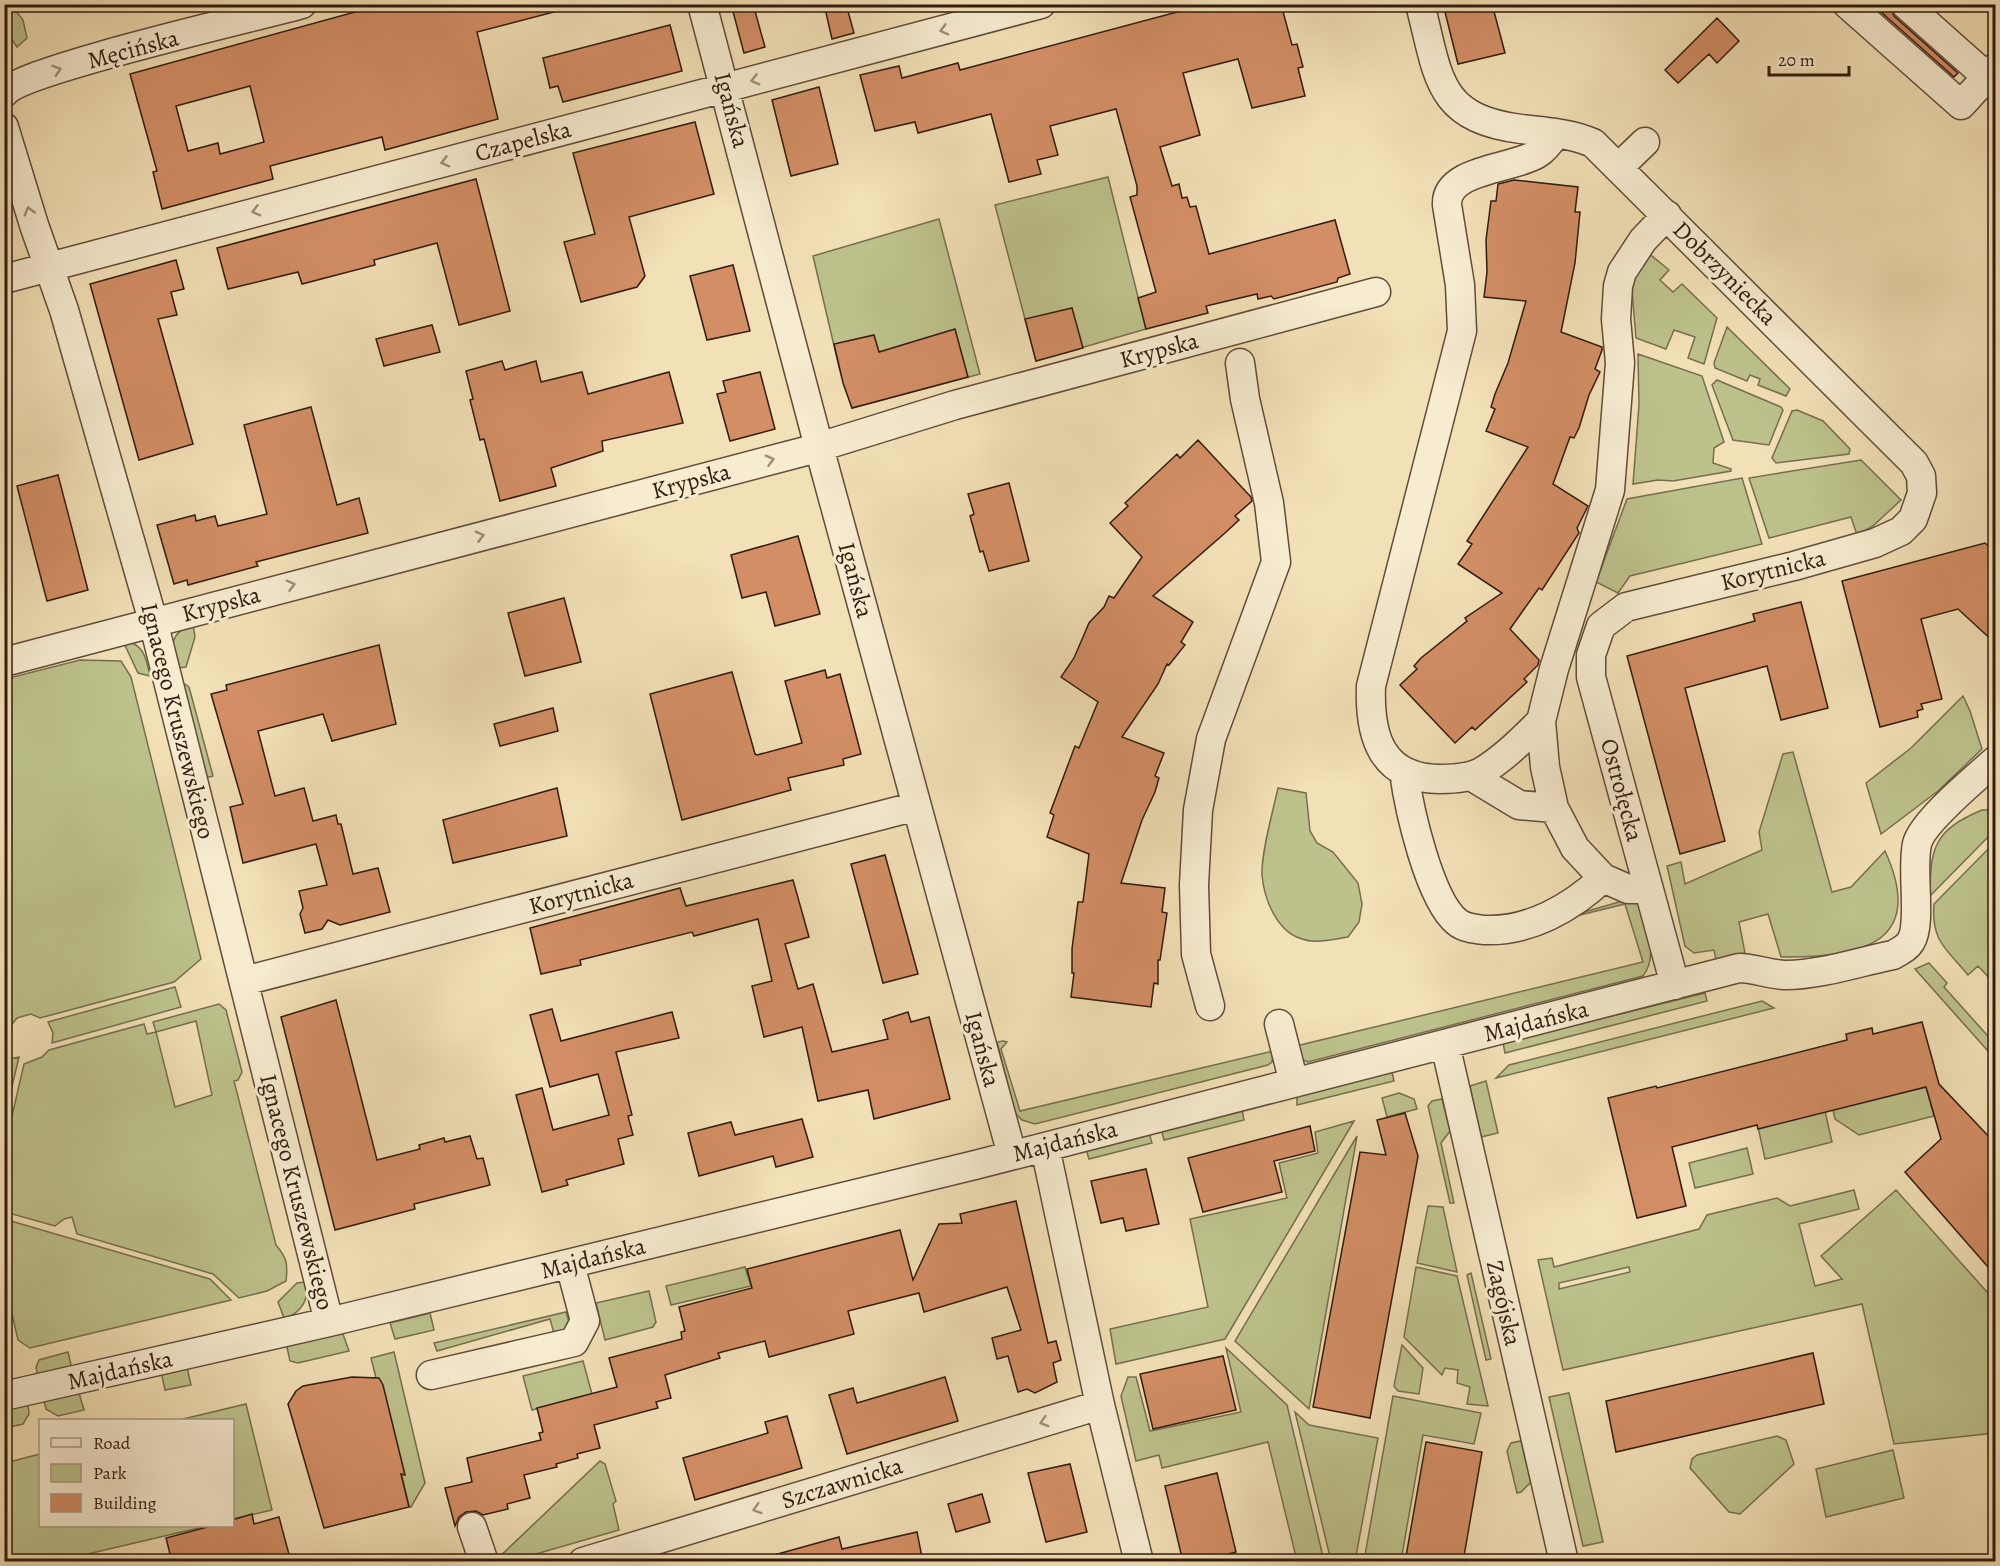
<svg xmlns="http://www.w3.org/2000/svg" width="2000" height="1566" viewBox="0 0 2000 1566" font-family="Alegreya,serif">
	<style>
		.green { fill: #bdc28c; stroke: #776e4e; stroke-width: 1.5; fill-rule: evenodd }
		.building { fill: #d38e65; stroke: #311b0f; stroke-width: 1.5; fill-rule: evenodd }
		.lines { fill: none; stroke-linecap: round; stroke-linejoin: round }
		.minor-casing { stroke: #614c39; stroke-width: 31 }
		.minor { stroke: #f7ebd0; stroke-width: 28 }
		.oneway { stroke: #9e8d79 }
		.labels { text-anchor: middle; stroke-width: 6; stroke-linejoin: round; paint-order: stroke }
		.street-label { font-size: 24px; fill: #311b0f; stroke: #f7ebd0 }
	</style>
	<rect width="100%" height="100%" fill="#f2e0b6"/>
	<filter id="stains"><feTurbulence type="fractalNoise" baseFrequency=".00333" numOctaves="4"/><feColorMatrix values="0 0 0 0 .2 0 0 0 0 .09 0 0 0 0 .02 0 0 0 .5 -.17"/></filter>
	<radialGradient id="worn" r=".72"><stop offset=".6" stop-color="#630" stop-opacity="0"/><stop offset="1" stop-color="#630" stop-opacity=".3"/></radialGradient>
	<!-- green -->
	<path class="green" d="M5,4L11,5L23,20L27,38L17,47L5,29Z
		M1108,177L1146,329L1036,361L995,205Z
		M939,219L980,374L852,408L839,367L813,256Z
		M1646,251L1669,270L1660,280L1673,292L1682,284L1717,318L1704,364L1688,358L1695,337L1674,330L1666,349L1636,338L1631,279Z
		M1727,327L1790,389L1786,396L1758,385L1760,379L1750,375L1747,381L1715,368L1714,363Z
		M1638,354L1702,376L1724,442L1714,448L1713,463L1731,469V471L1673,481L1658,480L1633,484L1639,405Z
		M1717,380L1781,407L1783,410L1769,445L1733,440L1712,385Z
		M1797,410L1823,421L1850,449L1849,454L1776,463L1772,458L1792,411Z
		M1861,460L1901,500L1873,526L1857,535L1851,517L1769,538L1749,478Z
		M1742,478L1762,544L1630,576L1618,593L1596,582L1627,499Z
		M193,624L195,637L186,667L178,668C172,645 167,635 193,624Z
		M123,641C144,643 146,658 150,676L138,673Z
		M80,660L121,661L131,677L201,959L174,982L40,1018L31,1014L17,1018L6,1032L10,1049L5,1051V679Z
		M185,684L189,687L213,776L210,777L204,776L182,685Z
		M1963,696L1970,711L1982,749L1938,791L1881,834L1866,783L1911,748Z
		M1793,752L1832,892L1851,887L1885,851C1928,945 1858,958 1781,957L1768,914L1739,922L1745,953L1716,960L1714,950L1694,953L1685,946L1667,866L1681,862L1685,884L1762,850L1759,832L1783,754Z
		M1278,788L1306,793L1310,831L1317,843L1333,852L1358,883L1362,904L1359,922L1348,937C1334,939 1315,944 1302,939C1277,932 1264,899 1262,875C1261,853 1273,811 1278,788Z
		M1982,810H1995V830L1930,896C1930,848 1934,830 1982,810Z
		M1995,842V984L1978,966L1968,975C1947,949 1931,942 1934,904Z
		M1633,898L1638,899C1644,923 1660,954 1643,976L1308,1062L1303,1060L1292,1047L1643,962L1625,904L1535,926Z
		M1929,963L1947,983L1944,987L1995,1044V1059L1915,969Z
		M175,987L181,1007L52,1043L53,1033L48,1022Z
		M1705,993L1707,1001L1505,1053L1503,1043Z
		M1762,1001L1774,1008L1496,1078L1509,1065Z
		M219,1004L226,1010L242,1072L238,1080L234,1081L276,1245C287,1258 288,1264 286,1281L267,1291L239,1298L213,1274L77,1234L72,1217L64,1219L55,1226L5,1212V1146L24,1064L42,1057L49,1050L144,1024L147,1034L156,1032L153,1022ZM196,1021L212,1095L175,1107L156,1032Z
		M1003,1041L1007,1042L1001,1049L1020,1111L1273,1051L1272,1062L1268,1065L1035,1124L1022,1120L1015,1113L997,1042Z
		M19,1057L5,1116V1060Z
		M1392,1072L1394,1081L1297,1105V1095Z
		M1486,1081L1498,1133L1481,1137L1470,1086Z
		M1926,1087L1934,1116L1859,1135L1835,1119L1833,1109Z
		M1399,1093L1414,1099L1417,1109L1387,1117L1382,1098Z
		M1442,1099L1450,1131L1441,1143L1454,1203H1450L1428,1106L1432,1101Z
		M1242,1109L1244,1120L1164,1140L1161,1129Z
		M1825,1111L1832,1142L1765,1159L1758,1127Z
		M1354,1121L1225,1339L1116,1364L1110,1329L1208,1307L1190,1219L1287,1198L1279,1163L1318,1153L1315,1132Z
		M1149,1133L1152,1143L1089,1159L1086,1149Z
		M1357,1136L1309,1409L1235,1341Z
		M1747,1148L1753,1174L1695,1188L1689,1163Z
		M1854,1190L1859,1209L1799,1224L1815,1286L1842,1279L1821,1256L1896,1190L1995,1301V1433L1894,1444L1862,1304L1563,1370L1538,1260L1552,1258L1554,1267L1699,1229L1707,1215L1777,1198L1790,1206ZM1629,1267L1630,1272L1559,1289V1283Z
		M1428,1206L1443,1207L1457,1272L1417,1263Z
		M4,1219L210,1279L231,1300L30,1348L18,1340L5,1284Z
		M745,1267L751,1286L671,1305L666,1286Z
		M1416,1267L1457,1276L1488,1406L1467,1404L1470,1387L1457,1383L1458,1370L1445,1368L1442,1375L1404,1337Z
		M1471,1273L1491,1359L1486,1360L1467,1275Z
		M305,1282C311,1299 300,1314 284,1318L278,1302L297,1283Z
		M649,1291L656,1322L653,1327L605,1340L596,1303Z
		M566,1312L571,1328L555,1337L550,1319L437,1351L434,1343Z
		M430,1313L434,1330L395,1339L390,1323Z
		M343,1334L349,1351L298,1363L290,1361L286,1343Z
		M1402,1345L1423,1368L1419,1394L1398,1391L1394,1386Z
		M1226,1348L1287,1405L1324,1561H1297L1268,1442L1162,1468L1159,1455L1136,1461L1121,1396L1128,1377H1136L1150,1431L1241,1412Z
		M68,1352L72,1369L38,1377L36,1367L39,1360Z
		M394,1352L425,1483L411,1507L409,1506L379,1379L376,1378L371,1358Z
		M583,1361L592,1394L532,1410L523,1376Z
		M187,1367L191,1385L165,1390L162,1376L164,1372Z
		M79,1393L84,1410L58,1416L46,1409L44,1401Z
		M1569,1393L1603,1542L1583,1546L1549,1397Z
		M1393,1396L1481,1413L1474,1444L1423,1435L1401,1561H1364Z
		M28,1404L29,1414L23,1424L5,1428L4,1410Z
		M246,1404L272,1510L233,1519L232,1420H179Z
		M1295,1412L1309,1425L1378,1438L1355,1561H1331Z
		M1777,1436L1786,1440L1794,1464L1740,1514L1729,1512L1690,1468L1692,1459L1697,1455Z
		M1521,1441L1531,1482L1521,1492L1517,1493L1507,1451L1511,1443Z
		M1893,1450L1904,1498L1826,1517L1816,1469Z
		M40,1454V1526H207L58,1561H5V1463Z
		M600,1461L605,1464L616,1501L613,1504L619,1530L512,1561L494,1562Z"/>
	<!-- building -->
	<path class="building" d="M384,4H553L554,12L477,32L498,119L385,150L382,137L270,166L273,179L162,209L153,172L157,171L130,74ZM250,86L264,142L220,154L218,143L188,151L176,106Z
		M731,4H753L765,47L744,53Z
		M824,4H846L854,33L832,39Z
		M1207,4H1281L1292,45L1297,44L1303,67L1298,68L1305,96L1252,108L1238,59L1183,73L1200,135L1160,147L1172,186L1179,184L1182,198L1187,197L1190,207L1196,206L1209,254L1335,220L1350,274L1338,278L1337,282L1274,299L1271,296L1258,299L1257,294L1206,306L1208,313L1146,329L1138,298L1156,292L1130,197L1137,195V186L1116,109L1050,126L1058,155L1037,160L1041,174L1009,182L991,114L918,133L915,122L875,131L860,75L899,66L902,78L958,63L960,70Z
		M1443,4H1492L1505,53L1458,64Z
		M1872,4H1889L1894,16L1958,73L1954,77Z
		M1717,18L1739,41L1717,63L1709,54L1678,83L1665,70Z
		M670,25L682,71L563,102L558,86L550,88L543,58Z
		M819,87L838,164L791,176L772,100Z
		M695,122L714,194L629,217L645,276L637,287L581,302L564,242L595,234L573,153Z
		M476,179L510,311L459,325L437,243L374,260L375,265L302,284L298,272L228,289L217,248Z
		M1514,180L1578,187L1575,212H1580L1575,263L1561,332L1602,347V350L1595,369L1600,372L1589,395L1579,428L1574,438L1570,437L1553,484L1588,506L1577,528L1579,533L1542,590L1539,588L1510,629L1539,660L1538,665L1524,679L1527,682L1475,730L1472,727L1455,743L1400,685L1417,669L1414,666L1421,658L1467,621L1465,618L1502,593L1458,564L1472,544L1467,541L1528,447L1486,431L1495,409L1491,407L1495,394L1508,363L1526,301L1484,297L1487,272L1486,240L1491,201H1496L1498,184Z
		M176,260L184,289L171,292L177,315L158,319L193,444L139,460L90,284Z
		M733,265L750,331L707,340L690,276Z
		M1072,308L1083,348L1036,361L1025,319Z
		M432,325L440,352L384,366L376,339Z
		M955,329L968,377L852,408L843,383L834,344L874,335L879,352Z
		M502,361L505,370L536,361L541,382L582,372L588,394L669,372L683,423L602,441L603,451L551,468L556,486L500,501L484,439L480,440L470,400L473,399L466,371Z
		M760,372L775,429L730,441L717,394L726,392L723,381Z
		M311,407L337,505L359,498L368,533L256,562L258,566L188,585L187,580L174,584L157,525L195,515L196,521L215,516L218,526L267,514L244,425Z
		M1198,440L1251,497L1252,501L1235,516L1239,520L1225,533L1153,596L1193,622L1181,642L1185,645L1169,665L1167,664L1158,684L1122,737L1164,753L1155,776L1159,778L1155,792L1142,820L1121,883L1165,888L1162,912L1167,913L1160,960H1158V984L1154,983L1151,1007L1071,997L1074,973H1072V949L1078,902H1083L1089,854L1047,837L1054,815L1050,813L1075,746L1079,748L1098,702L1061,677L1074,658L1089,623L1104,607L1109,596L1114,598L1142,557L1110,523L1128,506L1125,503L1177,454L1180,458Z
		M58,475L88,590L47,601L17,486Z
		M1009,483L1029,561L989,571L983,551L980,552L970,516L974,514L968,494Z
		M798,536L820,614L775,626L766,592L742,598L731,555Z
		M1985,543L1995,552V643L1958,609L1921,619L1942,699L1921,704L1923,709L1917,711L1918,717L1880,727L1842,581Z
		M564,598L581,662L525,676L508,613Z
		M1801,602L1828,708L1781,720L1767,666L1685,688L1725,841L1680,854L1627,656L1755,621L1753,614Z
		M379,645L396,724L332,741L323,714L258,731L275,796L304,788L313,821L336,815L338,824H341L353,874L378,868L390,912L340,925L328,920L322,929L305,933L300,914L303,908L299,891L327,885L316,844L243,863L230,807L243,804L211,694L227,690L226,685Z
		M825,670L827,678L840,674L861,754L843,759L844,765L788,778L791,790L682,820L650,694L732,672L755,754L757,755L802,743L785,681Z
		M553,708L558,731L500,746L494,724Z
		M557,788L567,836L453,863L443,820Z
		M885,855L918,974L883,983L851,864Z
		M793,880L809,937L785,944L798,989L813,984L832,1052L888,1039L883,1020L908,1012L911,1022L929,1017L950,1099L874,1119L868,1090L818,1101L802,1027L764,1037L752,986L772,981L758,919L694,936L692,932L580,960L581,965L541,974L530,928L680,888L686,906Z
		M336,1000L377,1160L420,1149L419,1145L444,1138L445,1142L470,1136L477,1159L483,1158L490,1185L414,1204L415,1209L335,1230L281,1017Z
		M552,1009L561,1041L672,1012L679,1038L616,1052L632,1115L628,1116L633,1135L618,1139L624,1164L566,1180L568,1185L542,1192L516,1095L542,1088L553,1130L609,1115L598,1074L550,1087L530,1015Z
		M1922,1022L1939,1084L1995,1143V1275L1905,1172L1941,1139L1926,1087L1758,1129L1757,1125L1672,1147L1686,1206L1637,1218L1608,1098L1656,1086L1657,1088L1847,1040L1846,1034L1872,1028L1873,1034Z
		M1405,1113L1418,1156L1370,1418L1313,1407L1360,1152L1386,1155L1377,1120Z
		M802,1119L813,1157L776,1167L773,1156L699,1176L688,1133L731,1122L735,1135Z
		M1310,1126L1315,1151L1274,1161L1282,1192L1203,1212L1188,1158Z
		M1146,1169L1159,1224L1126,1231L1123,1218L1101,1223L1091,1181Z
		M1016,1201L1048,1343L1056,1341L1061,1360L1053,1363L1057,1382L1035,1393L1027,1389L1018,1392L1008,1356L997,1359L992,1338L1021,1330L1007,1287L924,1312L919,1293L848,1311L854,1334L769,1357L765,1341L718,1353L720,1358L665,1375L671,1398L656,1402L658,1408L594,1425L600,1448L577,1454L578,1458L556,1464L557,1467L524,1475L530,1498L507,1504L508,1509L483,1515L476,1511L466,1512L459,1517L455,1526L445,1488L472,1482L467,1458L541,1440L539,1433L543,1432L537,1408L617,1387L609,1358L682,1339L681,1332L685,1331L679,1307L752,1288L747,1269L900,1230L913,1280L939,1224L962,1223L960,1214Z
		M1813,1353L1824,1404L1616,1452L1606,1401Z
		M1223,1356L1236,1410L1153,1429L1140,1374Z
		M352,1377L379,1378L383,1385L405,1475L401,1474L409,1507L324,1528L288,1404L296,1391L303,1386Z
		M945,1377L958,1421L847,1454L829,1395L853,1388L857,1403Z
		M787,1416L802,1468L695,1500L683,1458L768,1433L765,1422Z
		M1426,1442L1482,1452L1463,1562H1405Z
		M1070,1464L1087,1532L1046,1542L1028,1473Z
		M1217,1473L1236,1552L1198,1562H1183L1165,1486Z
		M982,1494L990,1522L956,1532L948,1504Z
		M252,1514L254,1524L279,1517L291,1562H172L166,1538L211,1526H232V1520Z
		M917,1532L923,1562H775L774,1555L839,1537L842,1549Z"/>
	<g class="lines">
		<defs>
			<path id="minor" d="M702,4L819,447L1012,1155
				M1420,4C1439,77 1436,118 1521,129C1546,132 1570,133 1593,143L1914,463L1921,476L1922,493L1913,519L1901,531L1875,543L1794,566L1626,607L1601,626L1591,655V677L1675,985
				M1847,4L1961,105L1996,67
				M1905,4L1987,77
				M4,93C24,69 256,17 302,4
				M4,127L34,225L64,310L153,621L329,1322
				M1619,167L1645,142
				M4,279L1041,4
				M4,662L806,451L955,405L1376,292
				M1541,721C1523,739 1503,759 1481,772C1469,778 1453,779 1440,779C1382,779 1369,737 1371,686L1462,331L1460,285L1447,205C1445,169 1513,169 1537,154C1545,149 1551,141 1556,133
				M1404,772C1409,809 1429,899 1457,922C1464,928 1475,929 1484,930C1529,932 1571,908 1603,878
				M1471,776L1519,805L1554,808
				M1649,889H1628L1603,878L1575,848L1554,808L1545,767L1541,721L1554,669L1610,490L1620,363L1616,319L1618,286L1622,272L1643,240L1667,215
				M244,981L917,806
				M1210,1006L1196,954L1194,885L1198,810L1211,739L1276,562L1269,503L1245,399L1240,363
				M1279,1024L1294,1083
				M1445,1044L1564,1562
				M1045,1147L1100,1405L1139,1562
				M431,1375L574,1342L585,1321L570,1264
				M4,1396L329,1322L975,1165L1739,968C1755,968 1770,975 1786,975C1821,975 1858,962 1893,955C1900,951 1907,948 1911,941C1922,923 1911,870 1917,844C1922,822 1977,777 1996,760
				M472,1527L484,1562
				M583,1562L1100,1405"/>
		</defs>
		<!-- minor casing -->
		<use href="#minor" class="minor-casing"/>
		<!-- minor -->
		<use href="#minor" class="minor"/>
	</g>
	<!-- one-way arrows -->
	<defs><path id="oneway-chevron" d="M-2-3.5L2.5 0L-2 3.5" fill="none" stroke-width="1.6" stroke-linecap="round" stroke-linejoin="round" transform="scale(1.5)"/></defs>
	<g class="oneway">
		<use href="#oneway-chevron" transform="translate(944 30) rotate(165)"/>
		<use href="#oneway-chevron" transform="translate(57 70) rotate(-17)"/>
		<use href="#oneway-chevron" transform="translate(755 80) rotate(165)"/>
		<use href="#oneway-chevron" transform="translate(445 162) rotate(165)"/>
		<use href="#oneway-chevron" transform="translate(29 211) rotate(-106)"/>
		<use href="#oneway-chevron" transform="translate(256 211) rotate(165)"/>
		<use href="#oneway-chevron" transform="translate(770 460) rotate(-15)"/>
		<use href="#oneway-chevron" transform="translate(480 536) rotate(-15)"/>
		<use href="#oneway-chevron" transform="translate(291 585) rotate(-15)"/>
		<use href="#oneway-chevron" transform="translate(1044 1422) rotate(163)"/>
		<use href="#oneway-chevron" transform="translate(757 1509) rotate(163)"/>
	</g>
	<g class="labels">
		<!-- street labels -->
		<g class="street-label">
			<text transform="translate(133 49) rotate(-15)" y="8">Męcińska</text>
			<text transform="translate(732 110) rotate(75)" y="8">Igańska</text>
			<text transform="translate(523 141) rotate(-15)" y="8">Czapelska</text>
			<text transform="translate(1725 273) rotate(45)" y="8">Dobrzyniecka</text>
			<text transform="translate(1159 350) rotate(-15)" y="8">Krypska</text>
			<text transform="translate(691 481) rotate(-15)" y="8">Krypska</text>
			<text transform="translate(1773 570) rotate(-14)" y="8">Korytnicka</text>
			<text transform="translate(856 580) rotate(75)" y="8">Igańska</text>
			<text transform="translate(221 604) rotate(-15)" y="8">Krypska</text>
			<text transform="translate(178 721) rotate(76)" y="8">Ignacego Kruszewskiego</text>
			<text transform="translate(1622 790) rotate(75)" y="8">Ostrołęcka</text>
			<text transform="translate(581 893) rotate(-15)" y="8">Korytnicka</text>
			<text transform="translate(1536 1021) rotate(-14)" y="8">Majdańska</text>
			<text transform="translate(983 1049) rotate(75)" y="8">Igańska</text>
			<text transform="translate(1065 1141) rotate(-14)" y="8">Majdańska</text>
			<text transform="translate(297 1192) rotate(76)" y="8">Ignacego Kruszewskiego</text>
			<text transform="translate(593 1258) rotate(-14)" y="8">Majdańska</text>
			<text transform="translate(1504 1303) rotate(77)" y="8">Zagójska</text>
			<text transform="translate(120 1370) rotate(-13)" y="8">Majdańska</text>
			<text transform="translate(842 1483) rotate(-17)" y="8">Szczawnicka</text>
		</g>
	</g>
	<!-- margin -->
	<rect width="2000" height="1566" fill="none" stroke="#f2e0b6" stroke-width="24"/>
	<rect x="6" y="6" width="1988" height="1554" fill="none" stroke="#311b0f" stroke-width="3"/>
	<rect x="12" y="12" width="1976" height="1542" fill="none" stroke="#311b0f" stroke-width="1.5"/>
	<!-- legend -->
	<rect x="39" y="1419" width="195" height="108" fill="#f7ebd0" stroke="#a89883" stroke-width="1.5"/>
	<rect x="51" y="1438" width="30" height="9" fill="#f7ebd0" stroke="#a89883" stroke-width="1.5"/>
	<text x="93" y="1449" font-size="18" fill="#311b0f">Road</text>
	<rect x="51" y="1464" width="30" height="18" fill="#bdc28c" stroke="#a89883" stroke-width="1.5"/>
	<text x="93" y="1479" font-size="18" fill="#311b0f">Park</text>
	<rect x="51" y="1494" width="30" height="18" fill="#d38e65" stroke="#a89883" stroke-width="1.5"/>
	<text x="93" y="1509" font-size="18" fill="#311b0f">Building</text>
	<!-- scale -->
	<path d="M1769 66v9h80v-9" fill="none" stroke="#311b0f" stroke-width="3"/>
	<text x="1778" y="66" font-size="18" fill="#311b0f" stroke="#f7ebd0" stroke-width="4.5" paint-order="stroke">20 m</text>
	<rect width="100%" height="100%" filter="url(#stains)"/>
	<rect width="100%" height="100%" fill="url(#worn)"/>
</svg>
